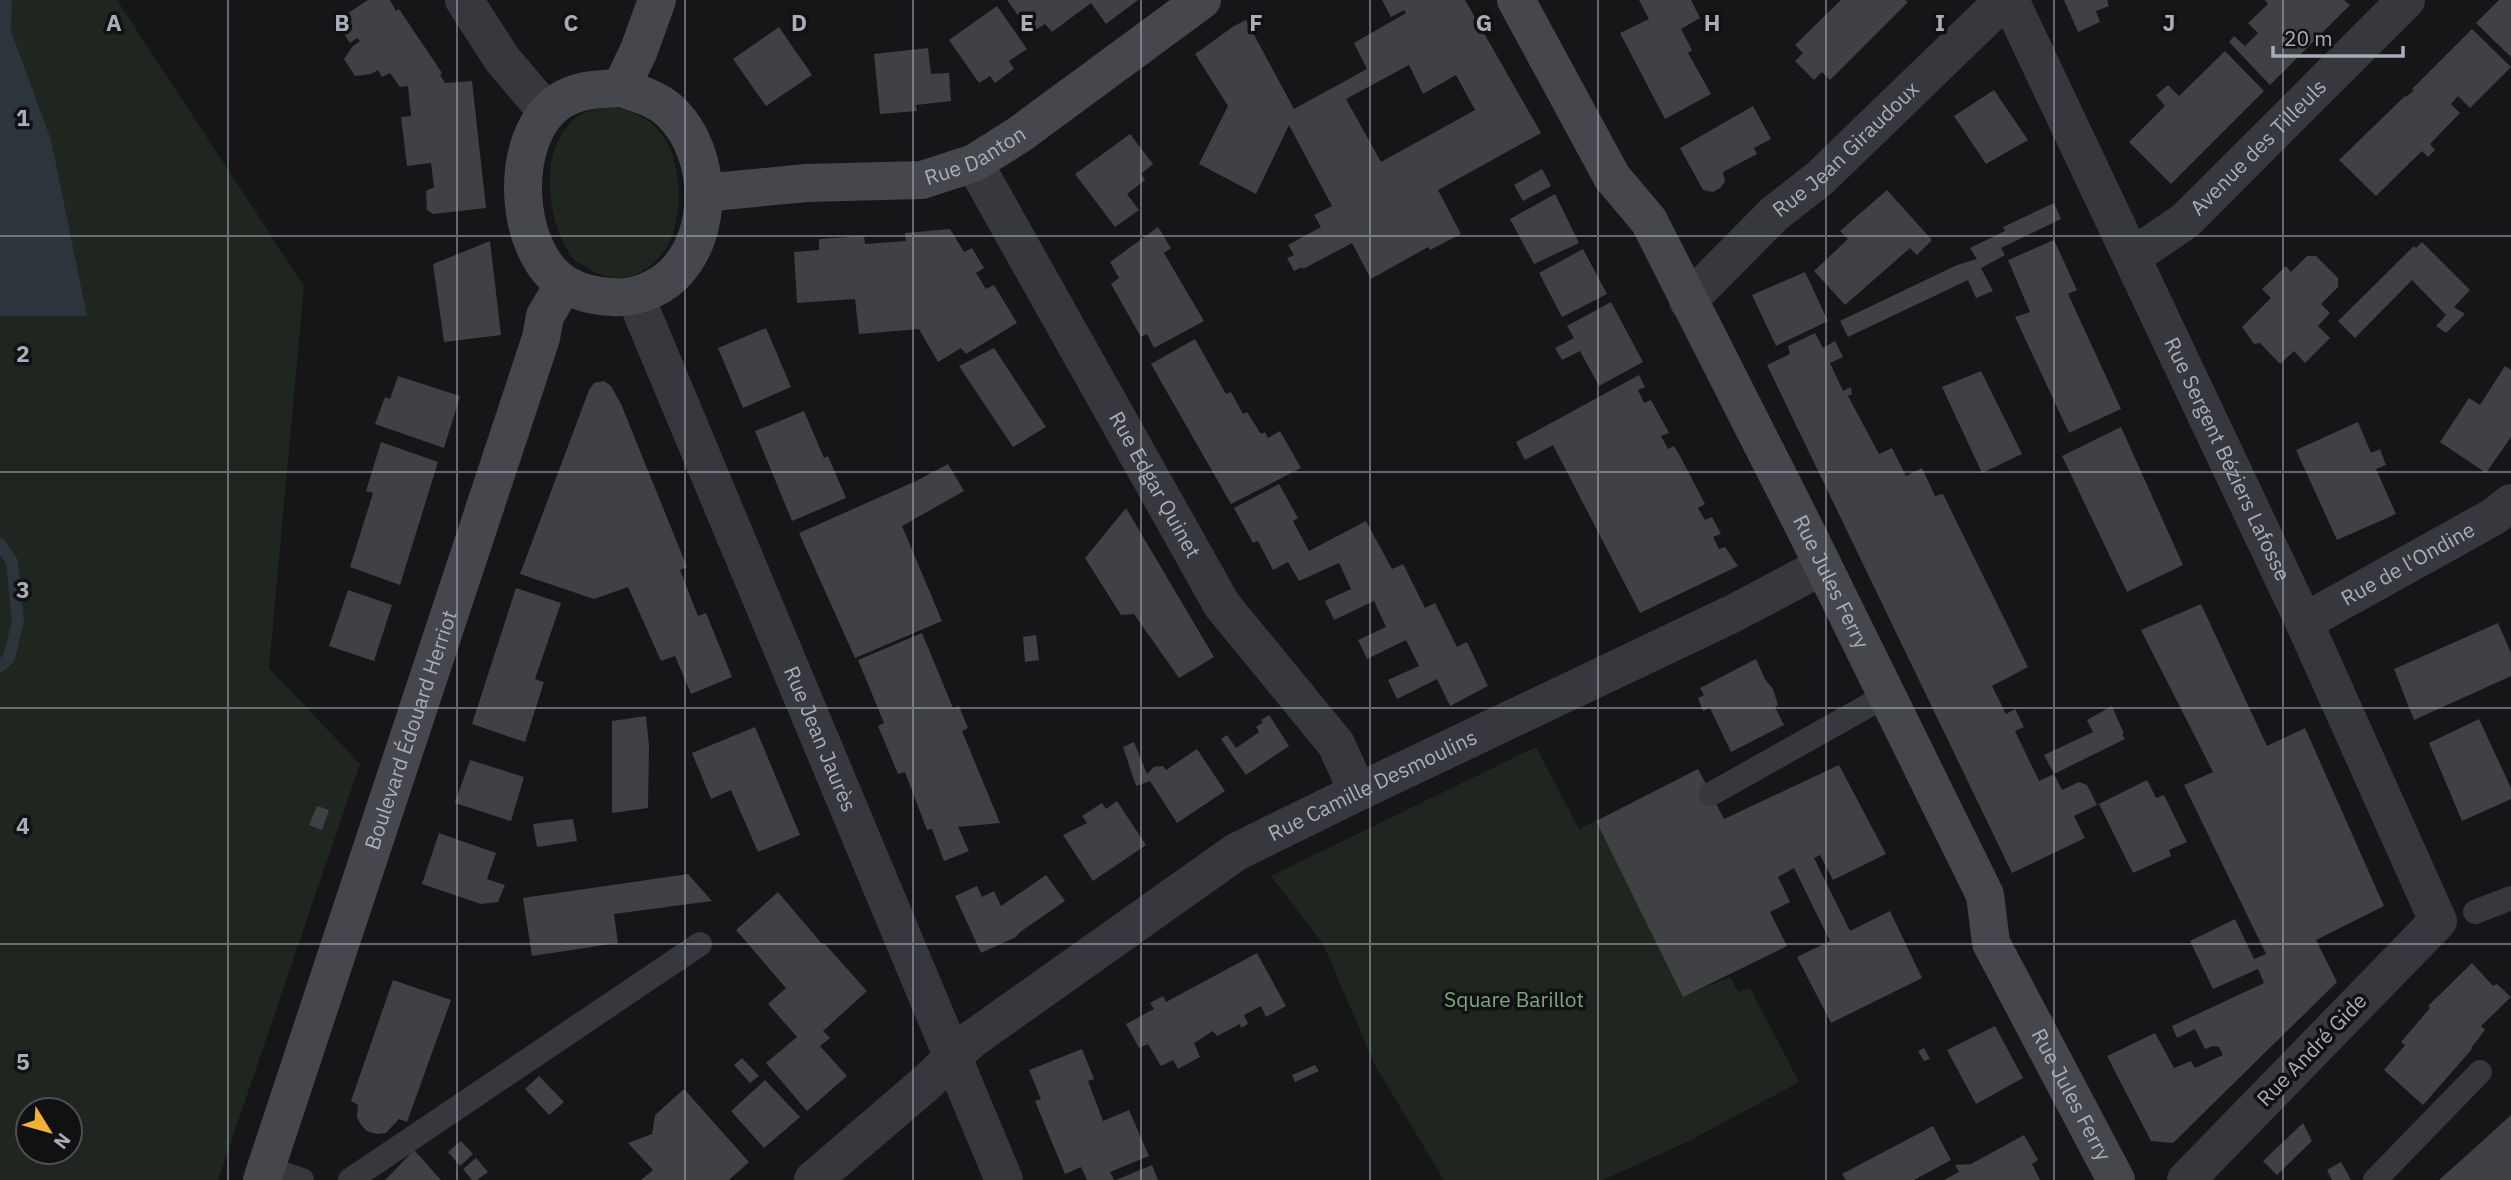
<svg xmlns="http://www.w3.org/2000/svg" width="2511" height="1180" viewBox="0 0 2511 1180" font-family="'IBM Plex Sans',sans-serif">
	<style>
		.green { fill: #1e261f; fill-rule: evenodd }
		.water { fill: #2c353c }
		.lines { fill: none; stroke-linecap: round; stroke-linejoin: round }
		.stream { stroke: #2c353c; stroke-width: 12 }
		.building { fill: #404145; fill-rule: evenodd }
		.lane { stroke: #37383d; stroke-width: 24 }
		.street { stroke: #37383d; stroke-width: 38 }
		.secondary { stroke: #45474d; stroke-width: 38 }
		.grid { fill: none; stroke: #a8adb8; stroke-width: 2; stroke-opacity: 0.55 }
		.labels { text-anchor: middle; stroke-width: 7; stroke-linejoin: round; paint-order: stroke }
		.street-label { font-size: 21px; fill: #a8adb8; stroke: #111113 }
		.park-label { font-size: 21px; fill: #7fa381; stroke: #111113 }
		.grid-label { font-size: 23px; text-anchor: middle; font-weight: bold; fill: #a8adb8; stroke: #111113; stroke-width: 7; stroke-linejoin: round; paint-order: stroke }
	</style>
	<rect width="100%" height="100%" fill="#161618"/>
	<!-- green -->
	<path class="green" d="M0,0H117L304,286L269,668L360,764L218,1180H0ZM28,1110H70V1152H28Z
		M613,107C630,111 642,115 655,127C684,153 686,221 664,251C644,279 615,286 586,267C580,263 573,260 570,254C546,218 539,152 573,120C584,110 599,109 613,107Z
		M1536,747L1579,829L1596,821L1683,996L1730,977L1738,992L1750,988L1799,1082L1689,1141L1603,1180H1444L1376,1067L1323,944L1271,876Z"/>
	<!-- water -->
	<path class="water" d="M0,0H12L11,31L51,140L87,316H0Z"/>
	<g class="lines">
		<!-- stream -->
		<path class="stream" d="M0,544L12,562L18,621L9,658L0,666"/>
	</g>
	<!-- building -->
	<path class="building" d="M368,0H390L396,11L399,9L442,73L440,75L445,83L472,81L486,208L433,214L427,210L426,191L434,187L431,163L407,166L401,117L411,116L408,86L400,87L390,73L382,77L378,70L371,74L355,76L344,59L353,46L360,41L357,38L350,43L336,21Z
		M1007,0H1138L1106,24L1091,3L1052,32L1045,24L1031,33Z
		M1382,0H1465L1541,133L1438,190L1461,234L1430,250L1428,247L1371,279L1352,243L1303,269L1302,267L1294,271L1287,258L1294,255L1288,245L1321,227L1314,215L1332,206L1289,125L1256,194L1199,164L1228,106L1195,54L1234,26L1246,20L1294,109L1367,69L1354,43L1406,13L1404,10L1391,17ZM1409,65L1423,94L1456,75L1475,110L1381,162L1346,99Z
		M1639,0H1691L1700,18L1681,29L1692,50L1688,53L1711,94L1665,119L1620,33L1649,19Z
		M1841,0H1905L1908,2L1830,80L1822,72L1814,80L1795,61L1803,53L1795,45Z
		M2064,0H2107L2109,6L2096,11L2100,22L2078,32Z
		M2265,0H2344L2350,5L2270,85L2229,42L2234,36L2245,46L2258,33L2248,23L2268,4Z
		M2499,0H2511V57L2476,23Z
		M997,6L1027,49L1009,61L1014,69L995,83L990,76L979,83L949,40Z
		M779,27L812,75L766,106L733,59Z
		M2472,29L2511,67L2470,108L2458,96L2451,104L2460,113L2430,144L2435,150L2428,157L2422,151L2376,196L2339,160L2405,96L2406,97L2414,90L2412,89Z
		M928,48L931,74L949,73L951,101L916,105L917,111L880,114L874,54Z
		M2225,51L2264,91L2171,184L2129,142L2165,106L2156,95L2168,85L2179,96Z
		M1994,90L2028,140L1986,164L1954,116Z
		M1753,106L1771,139L1754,148L1757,154L1723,172L1725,182L1720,188L1713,192L1703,190L1680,148Z
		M1130,134L1153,164L1141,174L1145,180L1127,194L1139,210L1115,227L1075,174Z
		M1542,169L1551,186L1523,201L1514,185Z
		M1887,190L1932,240L1917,255L1910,248L1845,305L1814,271L1848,239L1840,231Z
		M1555,194L1579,243L1534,264L1510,219Z
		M2054,203L2061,219L2001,248L2005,255L1981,268L1993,291L1976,298L1968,280L1848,337L1840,321L1957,265L1977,259L1970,248L2005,231L2003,227Z
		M1158,227L1171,248L1164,253L1204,321L1154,348L1147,334L1141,337L1111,284L1119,278L1110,262Z
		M950,229L964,252L972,248L984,268L976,273L986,289L994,285L1017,323L966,354L961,348L938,362L919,329L859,334L855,299L797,303L794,252L819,250V239L864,236L865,244L906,241L905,233Z
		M2054,240L2077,290L2068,294L2121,409L2069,433L2015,317L2030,312L2008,260Z
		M490,241L501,335L444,342L433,264Z
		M2422,242L2470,290L2454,307L2465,314L2446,333L2436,326L2446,315L2412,280L2355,338L2338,321L2414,246L2416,248Z
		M1583,249L1607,294L1562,317L1539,273Z
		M2307,256H2316L2338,278V287L2321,304L2330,313L2318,326L2330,338L2305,363L2294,351L2280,364L2260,343L2254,344L2242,327L2271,298L2262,289L2286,266L2291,272Z
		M1805,272L1828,321L1776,346L1752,295Z
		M1611,302L1643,362L1599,386L1580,351L1562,360L1555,348L1574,338L1567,326Z
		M766,328L791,387L743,408L718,348Z
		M1815,333L1823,348L1835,341L1843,357L1830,363L1843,391L1851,387L1852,394L1848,396L1879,454L1892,448L1906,476L1922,468L1935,496L1943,494L2028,667L1992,686L2006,714L2015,709L2024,727L2015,731L2039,781L2054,774L2044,755L2093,732L2087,720L2112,706L2124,734H2122L2125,739L2054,774L2062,790L2079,782L2087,785L2097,805L2074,816L2085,838L2012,873L1767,365L1790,354L1788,346Z
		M1195,339L1226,394L1231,392L1243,414L1247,412L1261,434L1265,432L1268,438L1280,431L1301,468L1231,504L1151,364Z
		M994,348L1046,427L1013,447L959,366Z
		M2505,366L2511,370V437L2486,473L2440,442L2469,398L2480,405Z
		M1981,371L2022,454L1982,473L1942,387Z
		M1639,375L1645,387L1638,390L1644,403L1651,400L1669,433L1661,436L1668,449L1674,446L1680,456L1705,504L1698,508L1705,520L1712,517L1721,534L1713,537L1719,549L1725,547L1738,566L1640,613L1553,445L1525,460L1516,442Z
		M398,376L460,396L444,448L375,424L385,397L390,399Z
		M604,381L611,386L621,404L687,567L680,570L698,616L706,613L732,677L691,694L675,656L661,661L628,587L594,599L520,574L589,390L594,383Z
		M804,411L824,458L828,456L846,498L792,521L755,431Z
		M2358,422L2371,453L2380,449L2386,465L2376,469L2396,514L2337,540L2296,450Z
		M2121,427L2183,565L2127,592L2062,456Z
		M381,442L438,462L400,585L350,567L373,493L366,491Z
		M948,464L964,491L902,526L942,621L855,658L799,533L916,481Z
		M1279,484L1298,518L1293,521L1309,551L1366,521L1392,569L1403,564L1425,608L1435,603L1457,647L1467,642L1488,686L1450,706L1437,679L1397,699L1388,680L1419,666L1406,640L1367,659L1358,640L1386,627L1374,601L1334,620L1325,601L1351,589L1339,563L1299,581L1288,562L1273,570L1258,541L1253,543L1234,508Z
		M1126,508L1214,657L1179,678L1134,614L1121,615L1085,558Z
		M516,588L561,603L535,679L544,682L525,742L472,724Z
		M348,590L392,605L374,661L329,646Z
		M2201,604L2267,746L2305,728L2384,906L2316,940L2337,982L2173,1143L2151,1141L2107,1056L2155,1033L2174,1068L2191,1061L2195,1068L2223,1055L2219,1047L2213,1046L2205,1049L2195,1029L2177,1038L2172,1026L2264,983L2258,969L2213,989L2190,941L2235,919L2254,959L2266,954L2184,785L2213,772L2141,630Z
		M2498,623L2511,653V676L2414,720L2394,669Z
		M922,633L953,708L959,706L968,728L962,731L1000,823L958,827L969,851L944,861L932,829L927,830L905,772L898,774L878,726L884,723L858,660Z
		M1036,635L1039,660L1025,662L1023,637Z
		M1756,659L1765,679L1773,689L1778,705L1775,707L1784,725L1731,752L1710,708L1703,711L1698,698L1704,695L1700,688Z
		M1269,715L1289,746L1246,775L1221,739L1227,735L1236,748L1259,732L1256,727L1263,722L1261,720Z
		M646,716L649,746L648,808L612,813V721Z
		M2479,719L2511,788V799L2462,821L2429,743Z
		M755,727L800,835L758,852L731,790L711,799L692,753Z
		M1134,742L1147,774L1154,767L1163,766L1166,770L1197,749L1225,791L1177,823L1150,781L1136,786L1123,747Z
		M470,760L524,777L511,821L455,803Z
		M1839,765L1886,854L1833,880L1820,855L1814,858L1850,931L1890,911L1922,978L1831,1023L1797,957L1830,941L1794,868L1778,877L1790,902L1770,912L1787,946L1683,997L1596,821L1698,769L1724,819Z
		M2147,780L2156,798L2164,795L2187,842L2169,850L2171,856L2133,873L2099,804Z
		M1117,801L1146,845L1093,881L1063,835L1087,823L1082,816L1102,803L1106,809Z
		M317,806L329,810L322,830L309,825Z
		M573,819L577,841L537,847L533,824Z
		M439,833L496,853L487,879L505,885L498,902L481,904L422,884Z
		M688,874L712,901L614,914L618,943L532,956L523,898Z
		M1046,875L1065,901L1020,932L1016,937L981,953L955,896L977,886L982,897L994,891L1001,906Z
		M778,892L822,944L824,943L867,991L823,1031L830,1038L820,1046L847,1076L807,1111L766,1063L797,1037L768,1004L786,988L736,930Z
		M1257,953L1286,1006L1266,1017L1261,1006L1244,1015L1248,1024L1241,1028L1240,1024L1217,1036L1213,1031L1194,1043L1200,1057L1178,1069L1173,1060L1161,1066L1148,1044L1139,1048L1126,1024L1154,1009L1150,1003L1163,996L1166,1002Z
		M2472,963L2493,986L2497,984L2511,997L2481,1026L2485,1030L2471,1048L2472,1049L2423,1105L2384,1070L2405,1045L2401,1042L2430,1008L2428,1006Z
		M393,980L451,1000L407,1122L399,1119L386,1133L377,1134L367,1131L361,1125L357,1117L358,1105L351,1101Z
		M1995,1026L2023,1078L1976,1104L1947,1050Z
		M1924,1048L1930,1059L1924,1061L1918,1051Z
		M1082,1049L1094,1079L1088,1081L1103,1121L1129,1110L1149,1156L1110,1172L1114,1180H1087L1081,1167L1065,1174L1035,1101L1041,1099L1029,1070Z
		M742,1058L759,1076L750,1083L734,1065Z
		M1315,1065L1319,1071L1295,1082L1292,1075Z
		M539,1076L564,1102L549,1115L525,1089Z
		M765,1080L800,1117L764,1148L731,1111Z
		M684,1089L749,1162L729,1180H641L653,1170L628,1143L652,1134L655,1115Z
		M2511,1115V1180H2439L2467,1155Z
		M2303,1123L2312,1141L2277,1175L2263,1161Z
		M1933,1126L1951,1160L1914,1180H1846L1842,1174Z
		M2024,1135L2038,1160L2032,1164L2040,1180H1944L1959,1172L1955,1165L1971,1164Z
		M461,1141L473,1154L460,1166L448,1152Z
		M414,1150L441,1180H385L395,1170Z
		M476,1158L488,1172L477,1180H472L463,1169Z
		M2341,1162L2351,1180H2332L2327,1170Z
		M1152,1165L1158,1180H1116Z"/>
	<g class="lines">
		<!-- lane -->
		<path class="lane" d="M1711,794L1887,695
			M2475,912L2511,898
			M266,1168L302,1180
			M350,1180L700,944
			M2375,1180L2480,1072"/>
		<!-- street -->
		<g class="street">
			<path d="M464,0L502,59L547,112"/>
			<path id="s1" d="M2010,0L2304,622L2438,921L2186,1180"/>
			<path id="s2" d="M974,163L1222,605L1336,744L1358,792"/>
			<path id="s3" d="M2132,257L2185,221L2406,0"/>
			<path id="s4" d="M635,296L1004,1180"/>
			<path id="s5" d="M1688,301L1774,214L1820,178L2004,0"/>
			<path id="s6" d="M2304,622L2493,517L2511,503"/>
			<path id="s7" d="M813,1180L925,1084L971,1040L1236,852L1358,792L1732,614L1823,566"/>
		</g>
		<!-- secondary -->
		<g class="secondary">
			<path id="s8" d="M1516,0L1612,177L1649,221L1804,527L1985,895L1991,943L2116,1180"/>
			<path d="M621,88C639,94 659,99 673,114C712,154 715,233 674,274C658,290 633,299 611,297C595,296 579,293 565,284C513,252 507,136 560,101C579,89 598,89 621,88Z"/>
			<path d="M621,88L639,50L657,0"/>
			<path id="s9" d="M703,193L806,183L922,180L974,163L1020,134L1202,0"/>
			<path id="s10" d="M262,1180L541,338L545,316L564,284"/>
		</g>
	</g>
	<!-- grid -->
	<path class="grid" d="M228,0V1180M457,0V1180M685,0V1180M913,0V1180M1141,0V1180M1370,0V1180M1598,0V1180M1826,0V1180M2054,0V1180M2283,0V1180M0,236H2511M0,472H2511M0,708H2511M0,944H2511"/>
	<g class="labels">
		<!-- street labels -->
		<g class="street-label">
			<text dy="7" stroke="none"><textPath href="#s3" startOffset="168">Avenue des Tilleuls</textPath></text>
			<text dy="7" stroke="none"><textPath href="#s5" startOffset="219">Rue Jean Giraudoux</textPath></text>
			<text dy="7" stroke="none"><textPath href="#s9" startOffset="278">Rue Danton</textPath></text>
			<text dy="7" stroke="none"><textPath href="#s1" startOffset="508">Rue Sergent Béziers Lafosse</textPath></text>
			<text dy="7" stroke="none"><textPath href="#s2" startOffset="369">Rue Edgar Quinet</textPath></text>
			<text dy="7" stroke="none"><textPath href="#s6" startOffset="119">Rue de l'Ondine</textPath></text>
			<text dy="7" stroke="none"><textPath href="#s8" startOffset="663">Rue Jules Ferry</textPath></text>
			<text dy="7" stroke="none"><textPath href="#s10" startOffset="474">Boulevard Édouard Herriot</textPath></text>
			<text dy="7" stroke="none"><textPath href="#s4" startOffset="480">Rue Jean Jaurès</textPath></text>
			<text dy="7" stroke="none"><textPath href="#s7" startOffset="688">Rue Camille Desmoulins</textPath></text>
			<text transform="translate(2312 1050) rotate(-46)" y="7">Rue André Gide</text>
			<text dy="7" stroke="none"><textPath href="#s8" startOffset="1232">Rue Jules Ferry</textPath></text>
		</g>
		<!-- park labels -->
		<g class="park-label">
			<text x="1514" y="1007">Square Barillot</text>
		</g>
	</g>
	<g class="grid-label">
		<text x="114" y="31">A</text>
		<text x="342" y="31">B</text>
		<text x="571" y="31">C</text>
		<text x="799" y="31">D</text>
		<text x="1027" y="31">E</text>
		<text x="1256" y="31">F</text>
		<text x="1484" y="31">G</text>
		<text x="1712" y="31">H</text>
		<text x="1940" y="31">I</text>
		<text x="2169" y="31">J</text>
		<text x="23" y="126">1</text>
		<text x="23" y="362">2</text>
		<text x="23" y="598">3</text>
		<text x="23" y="834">4</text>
		<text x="23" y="1070">5</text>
	</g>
	<!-- north arrow -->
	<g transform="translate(49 1131) rotate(127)"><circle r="33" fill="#111113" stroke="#4d4f55" stroke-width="2"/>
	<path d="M0-5L12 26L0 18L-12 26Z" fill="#f2b134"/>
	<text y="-10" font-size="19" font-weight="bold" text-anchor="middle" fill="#a8adb8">N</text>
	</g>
	<!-- scale -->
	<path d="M2273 46v10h130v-10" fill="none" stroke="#a8adb8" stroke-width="3.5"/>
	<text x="2284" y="46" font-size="21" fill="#a8adb8" stroke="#111113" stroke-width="5" paint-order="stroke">20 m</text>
</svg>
